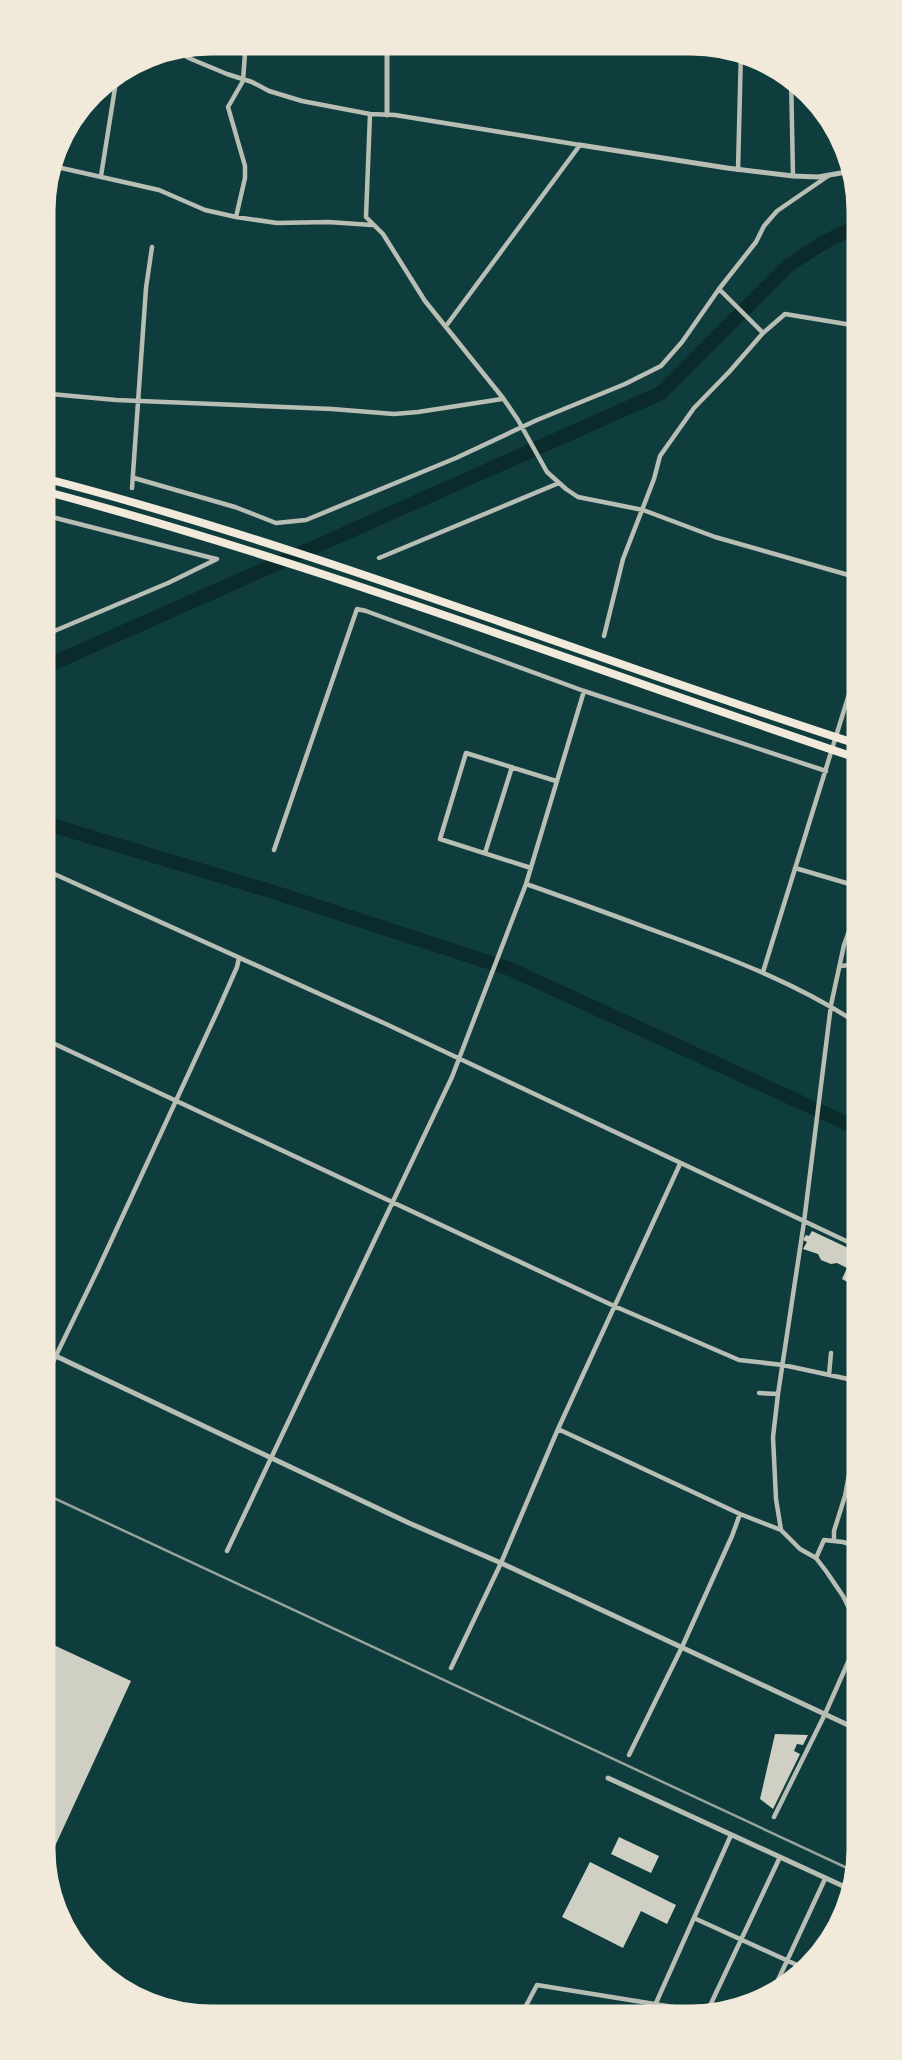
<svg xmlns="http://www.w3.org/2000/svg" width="902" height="2060" viewBox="0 0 902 2060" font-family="'Varela Round',sans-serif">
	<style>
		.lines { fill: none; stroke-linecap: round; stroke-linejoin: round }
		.river { stroke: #0a2a2b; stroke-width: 14 }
		.building { fill: #cfcfc3 }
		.minor { stroke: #b8beb3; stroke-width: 4.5 }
		.tertiary { stroke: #b8beb3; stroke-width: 5 }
		.motorway { stroke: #f1e9da; stroke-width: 8 }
		.rail { stroke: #97a49c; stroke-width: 2.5 }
		.rim { fill: none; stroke: #f1e9da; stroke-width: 9 }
	</style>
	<rect width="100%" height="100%" fill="#0f3d3e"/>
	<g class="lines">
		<!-- river -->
		<path class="river" d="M40,669L661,393L789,265L823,243L858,225
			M41,822L267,890L510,969L861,1130"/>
	</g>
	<!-- building -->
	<path class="building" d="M812,1231L861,1254V1309L858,1307L857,1296L860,1289L842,1279L847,1268L837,1263L831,1264L821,1260L818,1254L803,1249L807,1242L803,1240L806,1235L809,1236Z
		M43,1640L131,1681L44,1870Z
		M775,1734L808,1735L803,1745L797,1744L794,1751L800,1754L773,1809L760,1799Z
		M619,1837L659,1856L651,1873L611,1854Z
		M590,1862L676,1905L667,1924L641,1911L623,1948L562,1917Z"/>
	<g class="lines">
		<!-- minor -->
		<path class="minor" d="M432,40L470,42L530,41
			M169,47L191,59L227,74L252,82L269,91L302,101L370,114L395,115L580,145L446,326
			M791,75L793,176
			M370,114L366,217L383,234L425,301L503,398L518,420L547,472L566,489L578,497L643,510L715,537L859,578
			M48,165L159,190L205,210L236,217L277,223L328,222L372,225
			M738,170L741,50
			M101,176L118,69
			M236,217L245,178V166L228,107L243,81L246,39
			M719,289L763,333
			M40,393L116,400L332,409L394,414L418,412L502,399
			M134,478L235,507L276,523L306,520L456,458L537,420L625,384L661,366L682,342L719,289L756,242L764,226L777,211L828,176
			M132,488L146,288L152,247
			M40,514L216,559
			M379,558L559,483
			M604,636L623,559L654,479L660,456L694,408L730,371L763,333L785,314L858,326
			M40,637L168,583L217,559
			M274,850L357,609L366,611L584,691L826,771
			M485,853L512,767
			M41,868L386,1024L861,1248
			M531,868L440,839L466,753L556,781
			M795,868L860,887
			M526,884C575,901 623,919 672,937C737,961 802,986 860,1025
			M841,966L860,964
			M763,972L859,662
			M42,1038L614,1306L739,1360L783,1365L862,1382
			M829,1375L831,1353
			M43,1388L51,1366L99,1267L218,1010L237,967L239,958
			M759,1393L778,1394
			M558,1429L740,1514L781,1530L800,1549L816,1558L826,1571L843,1596L862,1634
			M781,1530L776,1499L773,1437L778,1394L804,1222L831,1005L844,945L860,901
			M834,1540V1531L845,1496L862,1405
			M227,1551L452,1077L526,884L584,691
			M816,1558L824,1540L843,1542L862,1548
			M451,1668L501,1563L558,1429L680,1164
			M629,1755L682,1647L732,1536L740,1514
			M774,1817L825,1714L861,1633
			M694,1918L808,1970
			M772,1993L825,1879
			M656,2003L731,1835
			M707,2012L780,1857
			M520,2017L537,1985L729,2016"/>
		<!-- tertiary -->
		<path class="tertiary" d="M387,40V115
			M580,145L727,168L793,176L818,177L858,170
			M43,1350L409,1523L501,1563L863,1732
			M608,1778L856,1892"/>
		<!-- motorway -->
		<path class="motorway" d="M40,477C319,549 586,657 860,745
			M40,490C318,563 587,668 860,759"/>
		<!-- rail -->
		<path class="rail" d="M43,1493L860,1874"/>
	</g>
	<!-- crop -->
	<path d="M0 0H902V2060H0ZM211 51H691A160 160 0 0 1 851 211V1849A160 160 0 0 1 691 2009H211A160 160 0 0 1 51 1849V211A160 160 0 0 1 211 51Z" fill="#f1e9da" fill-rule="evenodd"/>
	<path class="rim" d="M211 51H691A160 160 0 0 1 851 211V1849A160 160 0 0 1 691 2009H211A160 160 0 0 1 51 1849V211A160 160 0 0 1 211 51Z"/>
</svg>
